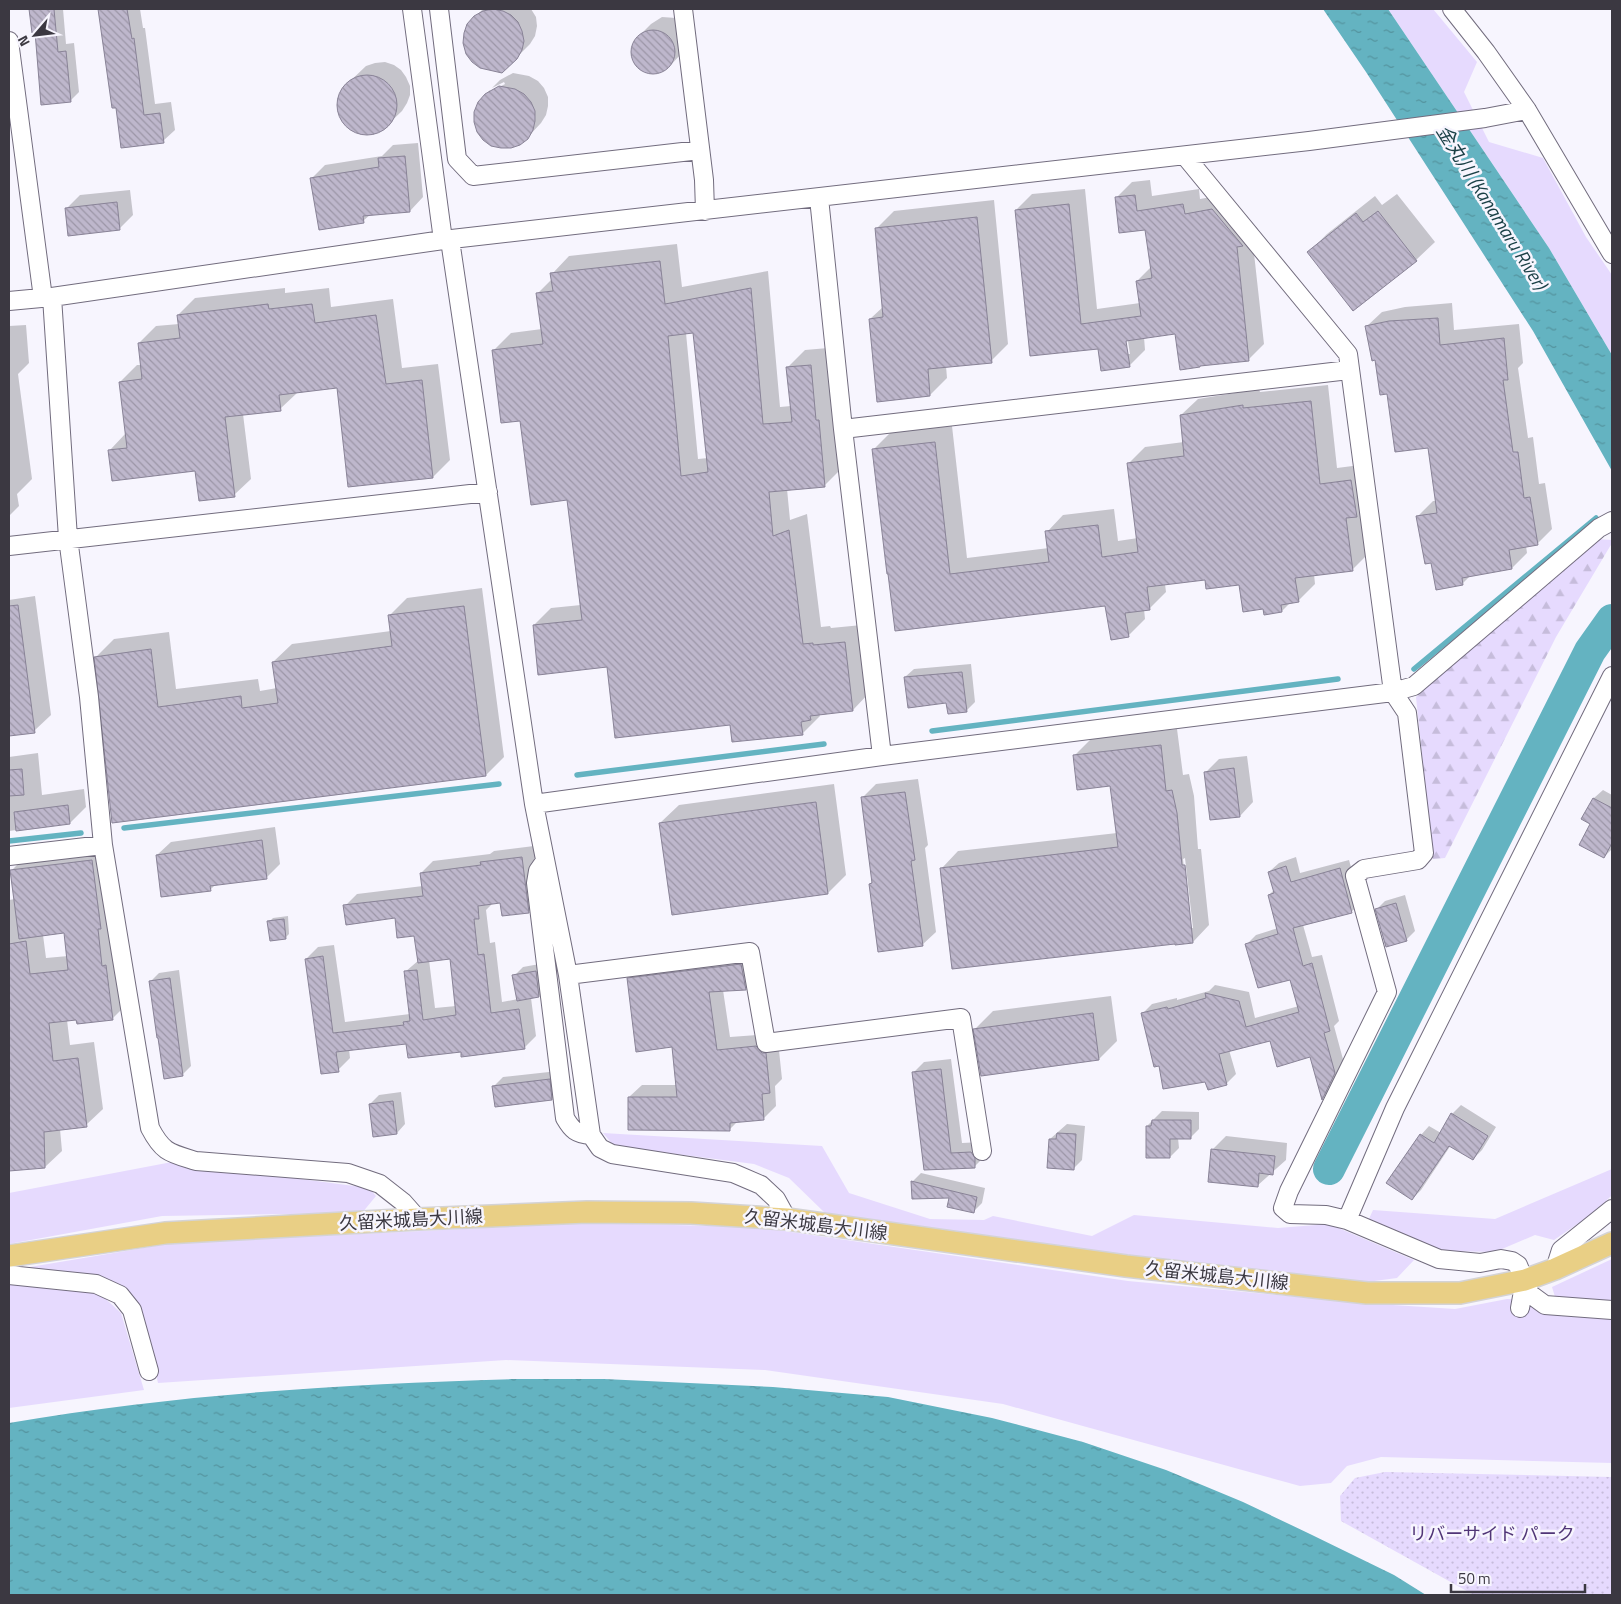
<svg xmlns="http://www.w3.org/2000/svg" width="1621" height="1604" viewBox="0 0 1621 1604" font-family="'Titillium Web','Noto Sans JP',sans-serif">
	<style>
		.grass { fill: #e6dafe }
		.forest { fill: url(#forest-firs) }
		.park { fill: url(#park-dots) }
		.water { fill: url(#water-ripples) }
		.shadow { fill: #0003; fill-rule: evenodd }
		.lines { fill: none; stroke-linecap: round; stroke-linejoin: round }
		.stream { stroke: #64b3c1; stroke-width: 5.5 }
		.river { stroke: #64b3c1; stroke-width: 32 }
		.building { fill: url(#building-back-hatch); stroke: #898397; fill-rule: evenodd }
		.minor-casing { stroke: #726c7e; stroke-width: 20 }
		.major-casing { stroke: #d4d3d5; stroke-width: 24 }
		.minor { stroke: #fff; stroke-width: 18 }
		.major { stroke: #e9cf85; stroke-width: 21 }
		.labels { text-anchor: middle; stroke-width: 5; stroke-linejoin: round; paint-order: stroke }
		.street-label { font-size: 18px; fill: #3b3841; stroke: #f7f5fe }
		.park-label { font-size: 18px; fill: #503577; stroke: #f7f5fe }
		.water-label { font-size: 19px; font-style: italic; fill: #193f45; stroke: #f7f5fe }
	</style>
	<defs>
		<pattern id="forest-firs" width="22" height="20" patternUnits="userSpaceOnUse" patternTransform="scale(1.25)"><rect width="22" height="20" fill="#e6dafe"/><path d="M5 1l3.5 6h-7zM16 11l3.5 6h-7z" fill="#c6bcdb"/></pattern>
		<pattern id="park-dots" width="8" height="8" patternUnits="userSpaceOnUse" patternTransform="scale(1.25)"><rect width="8" height="8" fill="#e6dafe"/><path d="M2 2h.1M6 6h.1" fill="none" stroke="#c6bcdb" stroke-width="1.8" stroke-linecap="round"/></pattern>
		<pattern id="water-ripples" width="26" height="14" patternUnits="userSpaceOnUse" patternTransform="scale(1.25)"><rect width="26" height="14" fill="#64b3c1"/><path d="M2 4q2-2 4 0t4 0M15 11q2-2 4 0t4 0" fill="none" stroke="#54939e"/></pattern>
		<pattern id="building-back-hatch" width="6" height="6" patternUnits="userSpaceOnUse" patternTransform="scale(1.25)"><rect width="6" height="6" fill="#beb7cc"/><path d="M-1 5l2 2M0 0l6 6M5-1l2 2" fill="none" stroke="#9c96a7"/></pattern>
	</defs>
	<rect width="100%" height="100%" fill="#f7f5fe"/>
	<!-- grass -->
	<path class="grass" d="M1388,9H1433L1477,62L1464,92L1489,142L1543,158L1586,237L1612,275V355L1549,248Z
		M603,1133L822,1146L849,1193L930,1219L984,1220L993,1216L1092,1236L1134,1215L1278,1228L1329,1224L1414,1260L1397,1278L1367,1282L1103,1252L825,1213L789,1178L754,1164L614,1146Z
		M172,1162L369,1188L376,1196L362,1213L162,1216L9,1244V1193Z
		M1612,1169V1195L1595,1212L1554,1240L1535,1235L1495,1252L1444,1251L1368,1221L1373,1210L1495,1219Z
		M590,1223L757,1227L1128,1281L1362,1303L1455,1309L1507,1299L1556,1300L1552,1287L1612,1259V1463L1381,1457L1347,1466L1331,1483L1300,1486L1003,1404L765,1370L506,1360L158,1383L140,1307L24,1268L173,1243Z
		M9,1283L97,1291L121,1313L144,1390L9,1408Z"/>
	<!-- forest -->
	<path class="forest" d="M1596,539L1612,540V543L1556,637L1445,858L1433,859L1416,697Z"/>
	<!-- park -->
	<path class="park" d="M1385,1472L1612,1477V1595H1474L1341,1521L1340,1496L1355,1478Z"/>
	<!-- water -->
	<path class="water" d="M1323,9H1388L1549,248L1612,355V471L1533,331L1366,72Z
		M515,1379H604L773,1387L888,1397L992,1418L1083,1442L1166,1470L1243,1502L1310,1534L1394,1575L1426,1595H9V1423C176,1394 346,1384 515,1379Z"/>
	<!-- shadow -->
	<path class="shadow" d="M30,9H63L66,44L74,43L79,92L70,101L36,31H33Z
		M99,9H140L143,28H145L155,104L171,102L175,130L163,141L117,106L113,107Z
		M483,9H531L536,17L537,26L535,36L530,44L516,58L468,24Z
		M662,17L676,18L682,53L668,68L655,73L641,69L633,58V44L637,38L651,24Z
		M385,62L394,65L401,70L406,77L410,86V95L407,103L402,111L381,131L372,134H362L352,130L345,124L340,115L338,105L339,95L344,87L366,66L375,63Z
		M513,73L529,76L538,81L544,88L548,97V106L546,115L541,123L527,138L486,94L490,90V92L505,84L504,82L492,88L500,80Z
		M418,143L423,197L410,211L371,214L363,221L312,178L325,165L382,156L393,145Z
		M1150,180L1152,196L1199,189L1200,199L1228,194L1258,229L1252,235L1264,344L1248,360L1177,333L1144,337L1145,350L1129,366L1099,347L1031,354L1016,210L1032,194L1085,189L1097,309L1140,303L1137,281L1151,267L1146,229L1116,198L1132,182ZM1124,335H1127L1130,354H1127Z
		M130,190L133,215L119,229L66,209L80,195Z
		M1397,194L1435,242L1416,260L1354,309L1309,252L1327,234L1375,196L1382,205Z
		M994,200L1008,344L991,361L946,366L947,378L930,395L870,319L884,306L877,228L894,211Z
		M677,244L682,287L768,271L780,407L791,406L787,368L805,350L828,348L842,468L824,486L787,489L790,520L807,514L821,627L830,626L831,628L862,625L870,692L853,710L819,714L820,716L802,734L731,724L608,666L534,625L551,608L581,605L568,498L521,419L494,350L511,333L542,329L537,294L552,279V274L569,256ZM694,332L708,458L698,459L686,333Z
		M285,288V293L329,288L331,307L393,299L402,368L438,364L450,460L433,477L349,486L338,387L297,393L280,409L243,414L251,479L234,495L196,470L110,450L126,433L120,382L137,365H141L139,343L156,326L179,324L178,315L195,298Z
		M1452,303L1454,330L1519,324L1523,363L1518,368L1528,438L1533,437L1539,484L1545,483L1552,529L1537,544L1526,546L1527,553L1512,568L1471,575L1462,584L1432,561L1418,516L1433,501H1436L1429,447L1388,392L1366,327L1382,312L1405,307Z
		M26,325L29,363L18,374L32,479L17,494L19,506L9,516V326Z
		M1328,385L1337,468L1368,464L1369,553L1352,570L1314,574L1315,584L1298,601L1290,603L1282,611L1264,608L1240,584L1206,579L1165,584L1166,592L1149,609H1144L1145,619L1128,636L1106,605L896,630L874,449L891,432L952,426L967,558L1049,548L1047,532L1063,515L1114,509L1118,541L1138,538L1128,464L1145,447L1184,442L1181,415L1198,399L1259,389L1260,392Z
		M482,588L504,757L486,775L113,822L96,657L114,639L169,632L176,689L258,679L260,691L277,688L273,662L292,644L391,631L389,616L407,598Z
		M35,596L51,715L34,731L9,735V600Z
		M971,664L975,702L966,711L905,677L914,669Z
		M1177,729L1183,775L1189,774L1194,796L1198,849H1201L1209,925L1193,942L942,868L958,851L1117,833L1112,785L1074,756L1091,739ZM1185,858L1193,928H1190L1183,859Z
		M38,753L42,795L84,789L86,807L70,823L9,831V757Z
		M1247,756L1253,802L1240,816L1205,773L1219,759Z
		M918,779L928,845L925,848L936,932L922,945L870,884L873,881L862,798L876,784Z
		M834,784L846,875L828,893L673,914L660,823L679,805Z
		M1603,790L1612,795V849L1604,857L1592,823L1583,818L1594,798Z
		M275,827L280,864L266,878L216,884L210,890L157,855L171,842Z
		M108,844L129,1002L112,1019L67,1020L70,1045L94,1042L103,1109L86,1125L60,1129L62,1151L45,1167L9,1170V900L15,899L11,871L28,854ZM66,932L68,956L46,958L43,935Z
		M534,846L540,900L528,912L501,901L491,903V905L486,910L490,943L495,942L502,1002L518,999L514,976L523,967L545,963L548,987L539,996L531,998L536,1036L524,1048L462,1051L407,1043L349,1049L350,1058L338,1070L306,959L318,947L334,945L345,1022L410,1014L405,972L419,960L415,934L396,916L345,906L357,894L423,886L421,873L433,861L490,854L494,851ZM451,958L456,1006L435,1008L429,960Z
		M1296,857L1300,873L1349,860L1361,903L1351,912L1303,925L1312,957L1322,955L1339,1021L1334,1026L1344,1063L1331,1089L1322,1098L1311,1056L1271,1040L1229,1050L1236,1074L1226,1084L1206,1080L1160,1064L1142,1014L1152,1004L1177,998V1000L1209,991L1215,985L1249,992L1255,1018L1299,1006L1291,978L1247,944L1256,935L1278,928L1269,895L1274,890L1269,872L1279,863Z
		M1405,895L1415,931L1406,940L1377,909L1385,901Z
		M288,916L289,934L285,938L269,922L273,918Z
		M754,952L758,976L745,989L723,990L730,1037L769,1034L778,1041L782,1079L775,1086L776,1106L764,1118L738,1121L729,1130L629,1097L642,1085H677L673,1046L628,979L641,966Z
		M179,970L191,1066L182,1075L151,981L159,973Z
		M1111,996L1117,1041L1099,1059L975,1029L993,1011Z
		M951,1059L962,1143L982,1142L985,1156L974,1167L925,1168L914,1072L924,1062Z
		M558,1071L560,1090L552,1099L494,1086L503,1077Z
		M401,1092L405,1124L397,1133L370,1104L379,1095Z
		M1461,1105L1496,1127L1482,1150L1473,1159L1451,1145L1421,1190L1412,1199L1421,1135L1429,1126L1441,1133L1452,1114Z
		M1162,1111L1199,1112V1129L1190,1138H1178L1179,1148L1170,1157L1147,1126Z
		M1067,1124L1085,1126L1082,1160L1073,1169L1050,1139Z
		M1226,1136L1287,1143L1286,1160L1257,1186L1212,1150Z
		M921,1173L985,1188L982,1203L973,1212L951,1197L912,1182Z"/>
	<g class="lines">
		<!-- stream -->
		<path class="stream" d="M1414,669L1596,518
			M932,731L1338,679
			M577,775L824,744
			M124,828L499,784
			M9,841L81,833"/>
		<!-- river -->
		<path class="river" d="M1329,1169L1590,651L1612,620"/>
	</g>
	<!-- building -->
	<path class="building" d="M29,9H54L58,52L66,51L71,102L41,105L35,32L32,33Z
		M98,9H127L132,39L134,38L144,115L160,113L164,143L121,148L116,108H112Z
		M493,9L503,11L511,15L518,22L522,31L524,41L522,50L517,59L502,73L480,68L472,62L466,54L463,43L464,33L467,24L474,16L483,11Z
		M631 52a22 22 0 1 1 44 0a22 22 0 1 1-44 0Z
		M337 105a30 30 0 1 1 60 0a30 30 0 1 1-60 0Z
		M499,86L515,89L524,94L531,102L535,111V121L533,130L528,139L520,145L511,148H501L491,146L483,140L477,132L474,122V112L478,102L485,94Z
		M405,156L410,212L363,216L364,223L319,230L310,178L379,167L378,158Z
		M1135,195L1137,211L1183,204L1185,214L1212,209L1243,246L1237,247L1249,361L1200,366V367L1180,370L1175,334L1126,341L1130,367L1101,371L1098,349L1030,356L1015,210L1069,204L1081,324L1141,316L1136,281L1152,278L1145,230L1119,233L1115,197Z
		M117,202L120,230L68,236L65,208Z
		M1378,211L1417,261L1353,311L1307,252L1356,213L1363,222Z
		M977,217L992,363L928,369L930,396L877,402L869,319L883,317L875,228Z
		M660,261L665,304L751,288L763,424L792,422L786,367L811,365L816,420H819L825,487L769,492L773,536L789,530L803,644L813,643V645L845,642L853,711L810,716L811,720L801,722L803,735L732,742L730,725L615,738L607,667L538,675L533,625L582,620L567,500L531,505L520,421L501,423L492,350L543,344L536,293L553,291L550,273ZM693,333L708,472L681,476L668,336Z
		M268,304L269,309L312,304L315,323L376,315L386,384L422,380L433,478L348,487L337,388L279,395L281,411L225,417L235,497L199,501L195,471L112,481L108,450L127,448L119,382L142,379L138,343L180,338L177,315Z
		M1438,318L1440,345L1504,338L1508,380H1503L1513,452H1518L1524,498L1530,497L1538,545L1509,550L1512,569L1462,578L1463,585L1436,590L1431,563L1425,564L1416,516L1437,513L1428,448L1395,452L1387,394L1380,395L1375,360L1372,361L1365,326L1389,321Z
		M1311,401L1320,484L1351,480L1357,517L1346,518L1353,571L1295,578L1299,602L1281,605L1282,612L1264,615L1263,609L1243,612L1239,585L1206,589L1205,580L1147,587L1150,610L1125,613L1129,637L1111,640L1105,606L895,631L888,574H887L872,449L935,442L950,574L1049,562L1045,531L1098,525L1102,557L1138,552L1127,463L1184,456L1180,415L1243,405V408Z
		M18,605L35,733L9,736V606Z
		M464,606L486,776L112,823L94,657L151,649L158,707L241,696L242,708L278,703L272,662L392,646L388,615Z
		M962,672L967,712L948,714L946,703L908,708L904,677Z
		M1161,745L1166,791L1172,790L1177,813L1182,865H1185L1193,943L1175,945V944L952,969L940,868L1118,847L1110,786L1077,790L1073,755Z
		M1234,768L1240,817L1210,820L1204,772Z
		M22,769L24,795L9,796V770Z
		M905,792L915,860L911,861L923,946L878,952L869,884L872,883L861,797Z
		M1593,798L1612,808V843L1604,858L1579,845L1590,824L1581,819Z
		M816,802L828,894L672,915L659,823Z
		M68,805L70,824L16,831L14,812Z
		M262,840L267,879L210,886L211,891L161,897L156,855Z
		M522,857L529,913L502,916L500,903L478,906L479,919H474L478,955L484,954L491,1013L519,1009L525,1049L461,1057V1052L408,1058L406,1044L336,1052L339,1072L321,1074L305,959L323,956L333,1033L404,1025L403,1022L410,1021L404,971L417,970L423,1020L456,1015L450,959L418,963L414,936L397,938L395,918L346,925L343,905L423,896L420,873L481,865L480,862Z
		M92,860L101,929H98L102,966L106,965L113,1020L77,1024L76,1020L49,1023L53,1061L78,1058L87,1127L44,1132L45,1168L9,1171V944L26,941L30,974L68,970L64,933L19,939L10,870Z
		M1286,866L1291,882L1340,868L1352,913L1293,928L1303,966L1312,963L1330,1031L1324,1033L1335,1073L1322,1100L1310,1057L1277,1067L1270,1041L1219,1054L1227,1085L1208,1090L1205,1082L1163,1089L1159,1066L1154,1067L1141,1013L1167,1007L1168,1009L1206,998L1205,993L1239,1001L1246,1027L1299,1012L1290,980L1258,988L1245,944L1278,934L1268,895L1274,893L1268,872Z
		M1396,903L1407,941L1386,947L1375,909Z
		M284,919L286,939L270,941L267,921Z
		M741,964L746,990L709,992L717,1050L756,1046L762,1053H766L770,1093L762,1094L764,1120L730,1123V1131L628,1130V1097H677L672,1047L636,1052L627,978Z
		M536,971L539,997L517,1001L512,975Z
		M170,978L183,1076L164,1079L158,1038H157L149,981Z
		M1093,1013L1099,1060L981,1076L973,1029Z
		M941,1069L951,1153L971,1152L975,1158V1168L924,1170L912,1072Z
		M550,1079L552,1100L495,1107L492,1086Z
		M393,1101L397,1134L373,1137L369,1104Z
		M1451,1113L1488,1136L1473,1160L1449,1146L1412,1200L1386,1183L1420,1134L1434,1143Z
		M1152,1120H1191V1139H1170V1158H1146V1126H1151Z
		M1057,1133L1076,1134L1074,1170L1047,1168L1049,1139H1056Z
		M1211,1149L1275,1156L1273,1175L1259,1173L1258,1187L1208,1182Z
		M911,1181L977,1197L974,1213L947,1207L949,1198L912,1199Z"/>
	<g class="lines">
		<defs>
			<path id="minor" d="M412,9L443,240
				M439,9L457,159L473,176L700,150
				M683,9L704,180L705,211
				M1452,9L1486,52L1527,110L1612,254
				M9,41L43,298
				M819,198L843,429L882,756
				M450,240L534,804L568,975L591,1135L600,1148L612,1154L733,1173L761,1185L776,1199L787,1219
				M52,297L68,538L89,697L103,845L150,1128C163,1153 170,1153 196,1161L348,1173L380,1184L403,1202L418,1219
				M9,301L52,297L443,240L1309,141L1485,118L1527,110
				M843,429L1349,370
				M1612,521L1599,528L1414,686L1393,692L1407,713L1424,853L1418,860L1364,869L1355,876L1387,992L1289,1191L1283,1208L1290,1214L1326,1215L1347,1220L1439,1259L1480,1263L1501,1259L1512,1261L1518,1265L1530,1294L1545,1305L1612,1310
				M9,546L488,492
				M534,804L882,756L1393,692L1348,354L1185,156
				M9,856L103,845
				M545,861L538,871L536,883L565,1118C572,1130 576,1134 591,1135
				M568,975L750,952L766,1043L961,1018L982,1151
				M1347,1220L1395,1108L1612,676
				M1555,1269L1561,1250L1612,1209
				M9,1275L96,1284L120,1295L132,1310L149,1371
				M1520,1308L1525,1280"/>
			<path id="major" d="M9,1256L165,1233L418,1219L587,1212L691,1213L787,1219L1126,1266L1367,1293H1460L1525,1280L1555,1269L1612,1243"/>
		</defs>
		<!-- minor casing -->
		<use href="#minor" class="minor-casing"/>
		<!-- major casing -->
		<use href="#major" class="major-casing"/>
		<!-- minor -->
		<use href="#minor" class="minor"/>
		<!-- major -->
		<use href="#major" class="major"/>
	</g>
	<g class="labels">
		<!-- street labels -->
		<g class="street-label">
			<text transform="translate(411 1220) rotate(-3)" y="6">久留米城島大川線</text>
			<text transform="translate(816 1225) rotate(7)" y="6">久留米城島大川線</text>
			<text transform="translate(1217 1276) rotate(6)" y="6">久留米城島大川線</text>
		</g>
		<!-- park labels -->
		<g class="park-label">
			<text x="1492" y="1540">リバーサイド パーク</text>
		</g>
		<!-- water labels -->
		<g class="water-label">
			<text transform="translate(1492 207) rotate(58)" y="7">金丸川 (Kanamaru River)</text>
		</g>
	</g>
	<!-- border -->
	<rect width="1621" height="1604" fill="none" stroke="#3b3841" stroke-width="20"/>
	<!-- north arrow -->
	<g transform="translate(35 35) rotate(242)" stroke="#f7f5fe" stroke-width="4" paint-order="stroke">
	<path d="M0-4L9 19L0 12L-9 19Z" fill="#3b3841"/>
	<text y="-8" font-size="14" font-weight="bold" text-anchor="middle" fill="#3b3841">N</text>
	</g>
	<!-- scale -->
	<path d="M1451 1584v8h134v-8" fill="none" stroke="#3b3841" stroke-width="2.5"/>
	<text x="1458" y="1584" font-size="15" fill="#3b3841" stroke="#f7f5fe" stroke-width="4" paint-order="stroke">50 m</text>
</svg>
